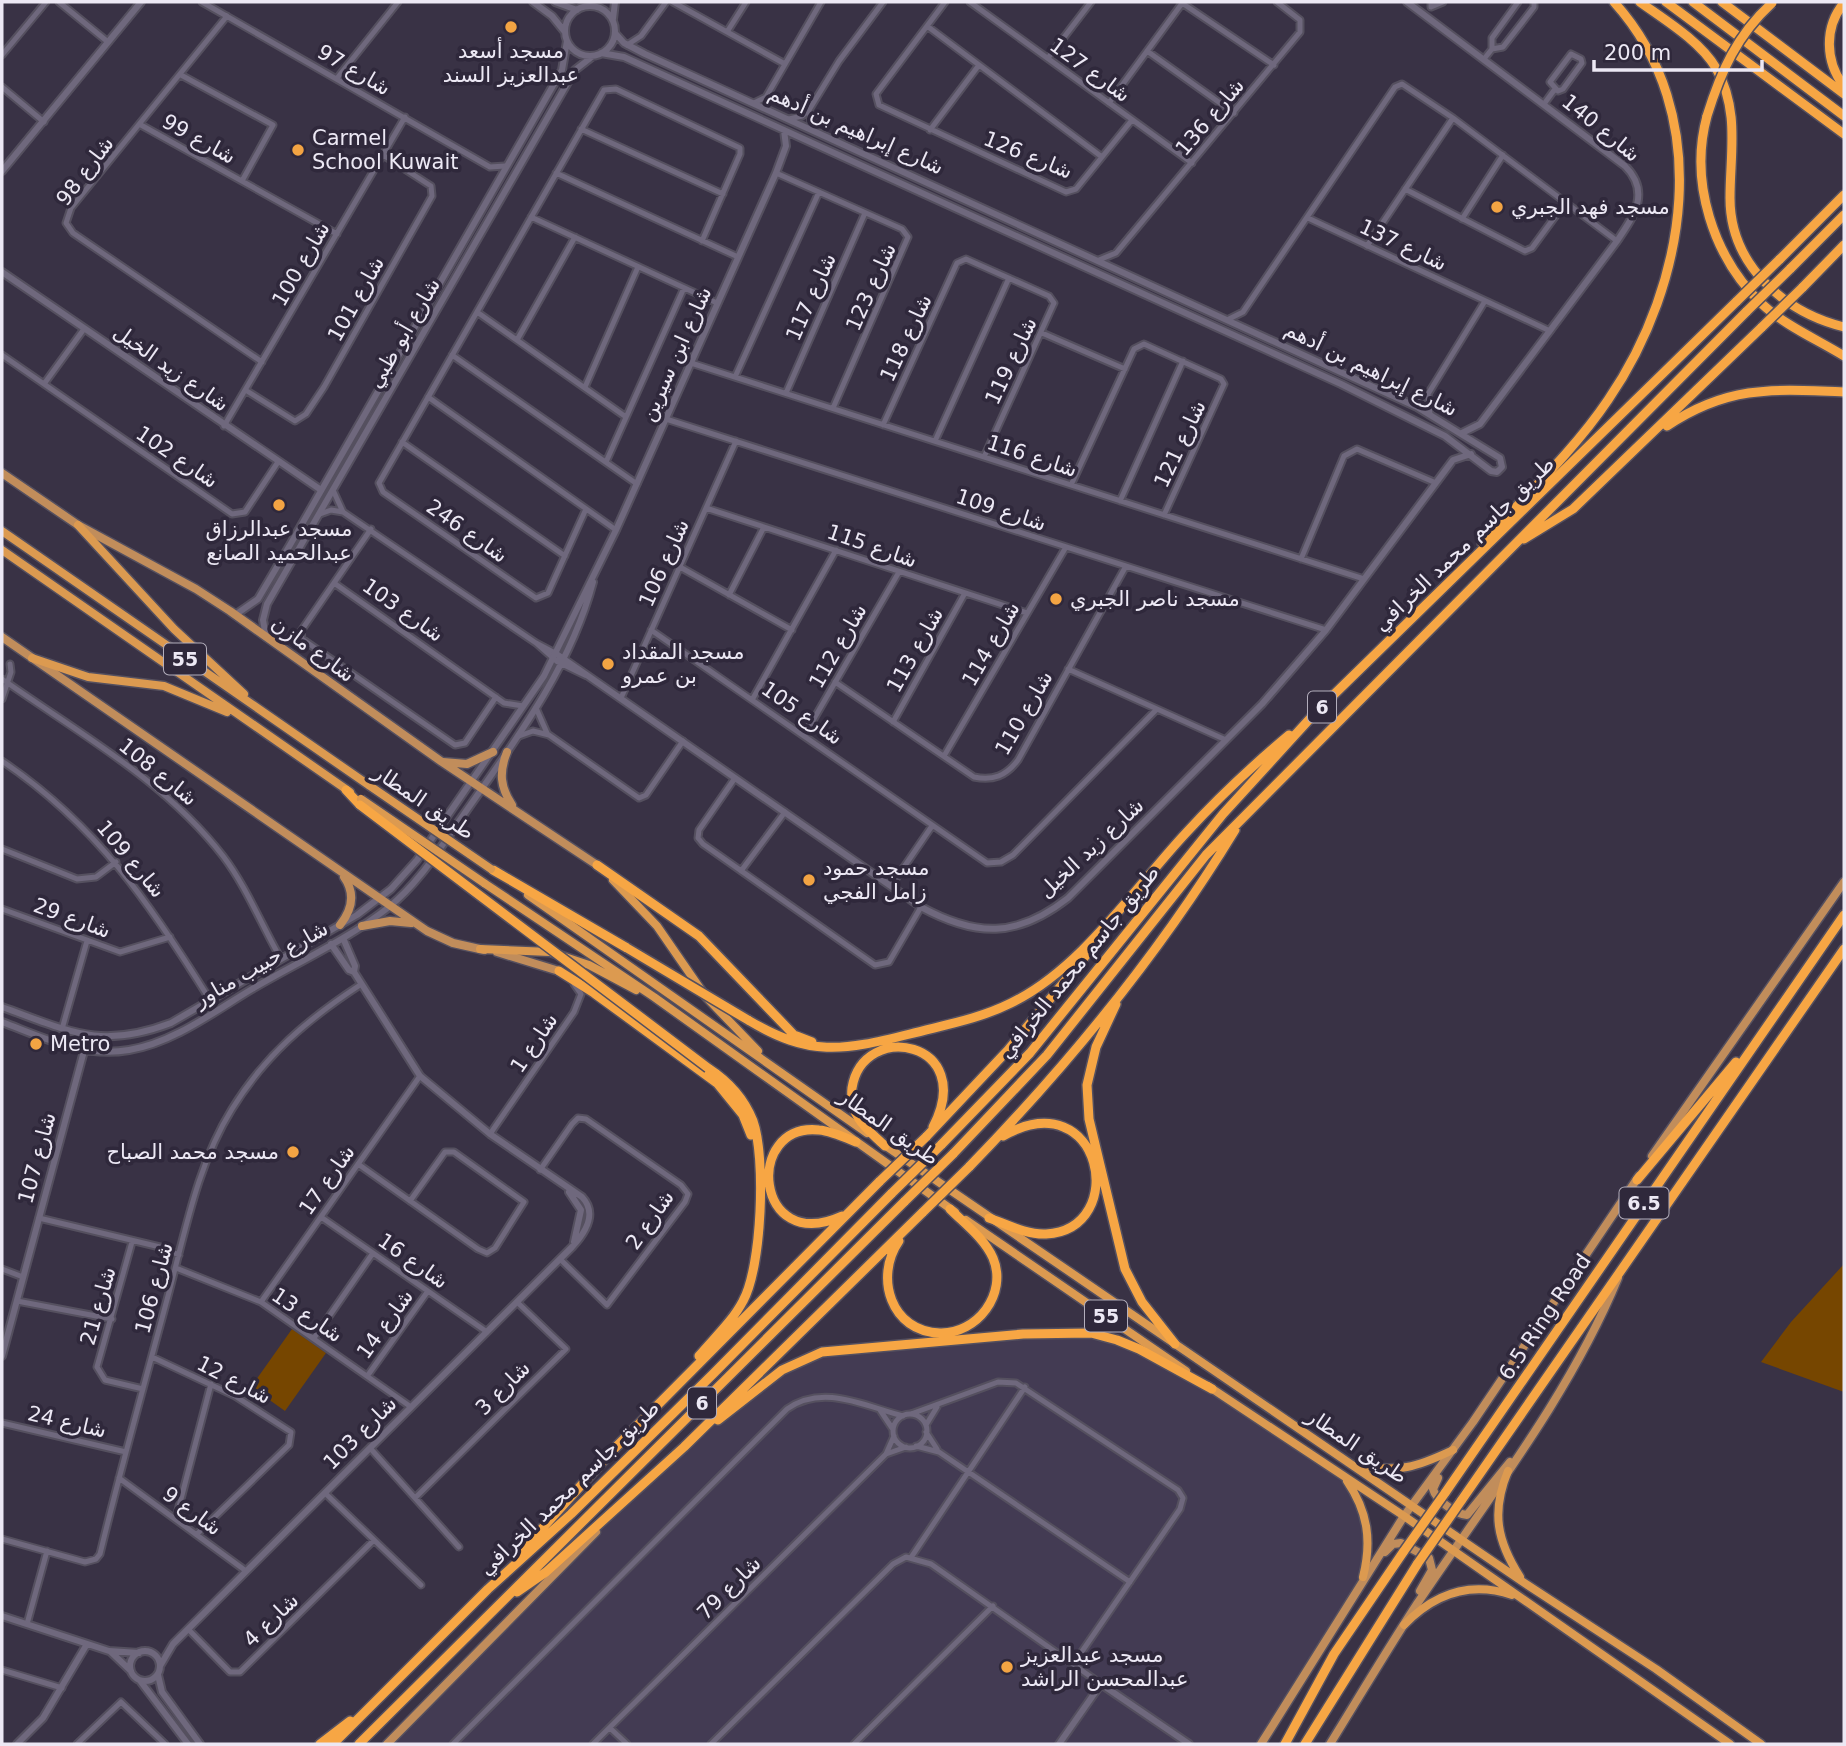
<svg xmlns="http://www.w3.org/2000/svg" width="1846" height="1746" viewBox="0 0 1846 1746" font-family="'DejaVu Sans',Vazirmatn,sans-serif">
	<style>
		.built { fill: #433b53 }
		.green { fill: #764600 }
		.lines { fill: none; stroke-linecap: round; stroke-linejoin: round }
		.minor-casing { stroke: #55505f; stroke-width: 9 }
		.tertiary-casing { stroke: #55505f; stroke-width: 10 }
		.primary-casing { stroke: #55505f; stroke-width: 11 }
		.trunk-casing { stroke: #55505f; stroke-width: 11 }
		.motorway-casing { stroke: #55505f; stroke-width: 12 }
		.minor { stroke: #6f687d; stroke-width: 5 }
		.tertiary { stroke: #6f687d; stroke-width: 6 }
		.primary { stroke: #c18d5b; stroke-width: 8 }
		.trunk { stroke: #dc9a50; stroke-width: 8 }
		.motorway { stroke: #f7a644; stroke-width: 9 }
		.trunk-bridge-casing { stroke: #55505f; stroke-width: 11; stroke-linecap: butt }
		.motorway-bridge-casing { stroke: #55505f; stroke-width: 12; stroke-linecap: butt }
		.trunk-bridge { stroke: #dc9a50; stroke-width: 8 }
		.motorway-bridge { stroke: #f7a644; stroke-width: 9 }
		.poi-dot { fill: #f3a443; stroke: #2f283b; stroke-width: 2.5 }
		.labels { text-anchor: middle; stroke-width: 7; stroke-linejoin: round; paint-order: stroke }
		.shield { fill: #2f283b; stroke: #b3aebc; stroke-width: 2 }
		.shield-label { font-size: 19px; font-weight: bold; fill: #ece8f4 }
		.poi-label { font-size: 21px; fill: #ece8f4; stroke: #2f283b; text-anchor: start }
		.street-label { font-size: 21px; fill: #ece8f4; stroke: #2f283b }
	</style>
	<rect width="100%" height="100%" fill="#393245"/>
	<!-- built -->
	<path class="built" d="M1067,1331L1117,1340L1195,1381L1343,1475L1365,1515L1363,1577L1264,1744H387L632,1495L684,1447L764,1383L813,1355Z"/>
	<!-- green -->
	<path class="green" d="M1844,1264V1392L1761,1362L1791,1322Z
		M292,1329L326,1353L285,1411L251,1387Z"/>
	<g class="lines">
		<defs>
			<path id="minor" d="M59,2L108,42
				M202,2L490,167L505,166
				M673,2L785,64
				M945,2L876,94L879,105L1066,192L1076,189L1132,120
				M970,2L1192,163
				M1431,2V7L1443,2
				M1182,3L1274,65
				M227,16L71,208L66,223L73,233L262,362
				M927,26L1102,157
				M727,32L746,2
				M627,45L641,36L666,2
				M1492,49L1503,47L1534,7V2
				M1147,51L1234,113
				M1571,54L1581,59L1582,63L1563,89L1558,91L1550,82Z
				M2,55L46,2
				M1048,58L1091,2
				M1484,59L1492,49V38L1518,2
				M181,75L273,125L242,181
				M338,77L398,2
				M2,87L44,122
				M754,103L766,97L821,2
				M1109,103L1183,2
				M1544,104L1555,89
				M809,110L812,129
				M789,119L802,116L809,110L839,61L883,2
				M141,125L337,234
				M581,129L723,194
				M930,130L979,65
				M556,173L738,257
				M776,173L902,229L908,237L833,408
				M1405,189L1525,251L1532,248L1565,203
				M531,217L717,303
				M1308,218L1550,331
				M1462,219L1503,155
				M1367,246L1453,118
				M1099,260L1116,253L1300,32V20L1277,2
				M477,312L626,417
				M1227,320L1243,312L1395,87L1402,84L1453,118L1617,241
				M1042,333L1125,369
				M517,340L575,237
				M2,355L232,514L245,512L278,462
				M452,355L637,484
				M691,363L1364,579
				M735,377L819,192
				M44,384L84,329
				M585,387L638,267
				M247,391L295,421L306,414L324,387L432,196L431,186L383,155
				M786,393L865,213
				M1428,394L1430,414
				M428,397L616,530
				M1410,403L1428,394L1485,301
				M666,419L1326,630
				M883,425L957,263L966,259L1049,296L1054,303L984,457
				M224,426L405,117
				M935,441L1009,278
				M402,442L565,556
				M606,462L684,288
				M1071,485L1134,349L1144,344L1221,379L1224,384L1164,515
				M333,490L343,512L536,643L555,653
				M1120,501L1183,361
				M706,508L1027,613
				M586,509L548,593L536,598L383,492L379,483L604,90L616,89L740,148V154L702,241
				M320,514L331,510L343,512
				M371,529L301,631L302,639L455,745L465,743L496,697
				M1301,559L1344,456L1357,449L1436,483
				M680,567L792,630
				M334,583L504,703L523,706
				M729,595L764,527
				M651,630L987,863L1001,862L1013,855L1156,710
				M536,643L553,658
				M1068,669L1226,740
				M2,679C80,734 164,780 223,856C246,886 262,926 281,959
				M835,682L974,777C993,781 1006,776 1018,760L1126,566
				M621,698L736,441
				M2,699L11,672L10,664
				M752,700L836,550
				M536,708L547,733
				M893,722L965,593
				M519,736L533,731L549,735L639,798L646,795L683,741
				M804,736L899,572
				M944,756L1066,547
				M2,761C97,825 151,905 210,1000
				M735,778L699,830L698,838L703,844L875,965L889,962L921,907
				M2,849L77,879L96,877L116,862
				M741,871L785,812
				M891,886L932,826
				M2,909L120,952L170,937
				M62,1029L87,941
				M490,1134L574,1012L581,994L574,984
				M358,1164L478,1249L487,1253L495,1248L524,1202L454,1152H445L410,1201
				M540,1170L572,1124L578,1118L586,1119L681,1185L688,1194L685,1202L607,1305L560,1259
				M321,1217L487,1332
				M39,1218L160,1247L179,1255
				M132,1242L97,1367L105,1380L143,1389
				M176,1268L261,1302L411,1407
				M2,1269L23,1277
				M17,1301L112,1319
				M261,1302L420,1076
				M314,1338L373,1253
				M152,1357L235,1396L291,1432L289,1445L197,1534
				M368,1375L428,1291
				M880,1410L892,1428
				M911,1414L998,1382L1016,1383L1178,1490L1183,1498L1180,1509L1074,1663
				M893 1431a17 17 0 1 1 34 0a17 17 0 1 1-34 0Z
				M2,1423L126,1452
				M926,1425L937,1407
				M926,1432L937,1449
				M916,1446L939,1452L1130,1582
				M370,1448L459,1547
				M886,1454L906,1447
				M119,1478L246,1571
				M325,1493L421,1585
				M415,1498L566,1349L517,1302
				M176,1518L211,1384
				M2,1539L85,1562L96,1559L100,1554C121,1467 145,1382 168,1296C185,1233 197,1165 232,1109C265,1055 308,1019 360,985
				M912,1556L1025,1387
				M27,1624L47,1551
				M188,1629L230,1672H240L374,1540
				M2,1670L62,1688
				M610,1728L627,1744
				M77,1744L121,1702L165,1744
				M453,1744L787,1409C824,1383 866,1407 903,1416
				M593,1744L886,1454L894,1436
				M711,1744L893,1564L906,1557L931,1564L1101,1684
				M854,1744L993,1606"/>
			<path id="tertiary" d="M533,2L552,16L565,32
				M555,2L577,10
				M1407,2L1625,166C1651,192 1634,216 1617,241L1480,424L1462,433
				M565 31a25 25 0 1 1 50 0a25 25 0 1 1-50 0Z
				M613,19L615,2
				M601,53L624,57L1341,384L1445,436L1491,471L1497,472L1502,467L1500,458L1417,407L645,54L624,43L615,33
				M2,171L141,2
				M2,272L321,490
				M235,615L258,599L290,545L562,70L567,41
				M266,637L263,620L267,604L575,70L593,56
				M555,653L921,907C976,937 1017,938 1068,898L1262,704L1326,630L1453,460L1471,454
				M557,661L586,675
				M343,938L355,966L354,972
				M2,1007C69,1031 100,1050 171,1023L357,915L391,889L417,860L544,676L616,530L776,173L786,146L784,130
				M2,1022C44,1038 83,1058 129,1050C173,1043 215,1011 252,989C298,962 347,940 389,907C420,882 439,849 462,817C513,744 570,669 593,582
				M569,1192L581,1210L574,1242
				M2,1356L84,1051
				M2,1616L109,1651L139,1653
				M130 1666a15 15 0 1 1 30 0a15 15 0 1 1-30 0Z
				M111,1652L131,1671
				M160,1666L173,1644L572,1247C585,1233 598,1214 582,1197L490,1134L420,1076L354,972L349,970L331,944
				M158,1675L162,1692L200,1744
				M141,1682L188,1744
				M17,1744L43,1718L87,1644
				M1059,1744L1101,1684L1189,1744"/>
			<path id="primary" d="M2,473L78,525L196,589L230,611L442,762L597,865
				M2,637L427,931L453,943L484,950
				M507,752C499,772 500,787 512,805
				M443,762L467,764L493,752
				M340,925C352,910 356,894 344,877
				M362,926L390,921L411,923
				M497,952L559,971
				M1652,1156L1844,882
				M1438,1478L1433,1489C1436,1500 1455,1514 1467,1515L1510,1462
				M1385,1552L1393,1544L1401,1543L1429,1558L1432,1570L1420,1591
				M387,1744L596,1532
				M1261,1744L1404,1516L1473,1422L1639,1176
				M1330,1744C1359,1697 1387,1650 1417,1604C1488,1498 1569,1396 1618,1278"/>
			<path id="trunk" d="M78,525L174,629L244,694
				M2,531L370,786
				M2,550L350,792
				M32,658L88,677L164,686L227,712
				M613,880L657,926L706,997L758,1051
				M484,883L654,997L955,1212
				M528,895L867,1133
				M480,949L550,952L589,965L636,990
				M880,1142L1523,1582L1656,1669L1761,1744
				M966,1220L1186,1371
				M1208,1386L1404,1516L1730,1744
				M1358,1466C1400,1472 1415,1468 1453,1450
				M1508,1471C1491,1512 1497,1541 1520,1577
				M1347,1481C1368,1512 1372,1541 1363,1577
				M1404,1625C1434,1594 1470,1581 1512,1595"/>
			<path id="motorway" d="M1640,2C1665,20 1700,41 1716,68C1740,111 1730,153 1730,198C1730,265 1784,312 1844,327
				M1666,2L1844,134
				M1693,2L1844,116
				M1722,2L1844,94
				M1844,3C1824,27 1825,62 1844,86
				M1707,116C1689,182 1713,257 1762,304C1784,325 1818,340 1844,356
				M1779,260L1844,195
				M1790,269L1844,215
				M1802,288L1844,245
				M1667,426C1728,385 1774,389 1844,392
				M1524,539L1573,509L1762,327
				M1482,543C1524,497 1573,452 1608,400C1688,283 1715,114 1614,2
				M346,790L360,805
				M597,865L699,936L794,1035L812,1042
				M493,870L627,948
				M559,971L594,993L717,1083L743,1115L751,1135
				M1116,1004L1096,1047L1087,1085L1089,1119L1125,1269L1142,1302L1175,1344
				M748,1020C810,1057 842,1051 910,1034C944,1025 979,1019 1011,1003C1080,970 1134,889 1185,834C1217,799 1252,766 1289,735
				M926,1137L1008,1050L1107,930
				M941,1145L1030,1053L1223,814L1316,712L1737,301
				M885,1146C876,1137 865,1129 859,1119C853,1110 851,1098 852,1088C863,1019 978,1041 933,1127
				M953,1154L1047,1055L1206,855L1747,311
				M969,1167C1069,1064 1160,953 1235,830
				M1637,1180L1736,1062
				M842,1216C754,1256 744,1122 819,1130C831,1131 844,1137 856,1142
				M989,1218C1006,1224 1027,1235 1046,1234C1131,1229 1102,1080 1003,1136
				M899,1241C874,1277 891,1332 940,1333C977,1334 1008,1294 993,1258C984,1238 965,1224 950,1209
				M699,1356C714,1338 732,1322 743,1301C762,1267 766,1157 753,1121C744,1098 728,1081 708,1068
				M718,1420L782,1370L822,1352L1023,1334L1091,1333L1117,1340L1139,1349L1212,1389
				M1445,1493L1844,915
				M1461,1501L1844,949
				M519,1554L614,1449L880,1181
				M517,1592L546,1572L684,1447L923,1212
				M320,1744L350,1721
				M333,1744L488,1589L571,1514L713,1374L892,1193
				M359,1744L905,1201
				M1285,1744L1334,1654L1404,1551
				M1305,1744L1418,1563"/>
		</defs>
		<!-- minor casing -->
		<use href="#minor" class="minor-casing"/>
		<!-- tertiary casing -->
		<use href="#tertiary" class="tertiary-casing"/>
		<!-- primary casing -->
		<use href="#primary" class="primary-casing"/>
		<!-- trunk casing -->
		<use href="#trunk" class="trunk-casing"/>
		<!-- motorway casing -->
		<use href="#motorway" class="motorway-casing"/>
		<!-- minor -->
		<use href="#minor" class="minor"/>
		<!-- tertiary -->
		<use href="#tertiary" class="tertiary"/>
		<!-- primary -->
		<use href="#primary" class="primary"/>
		<!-- trunk -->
		<use href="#trunk" class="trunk"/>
		<!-- motorway -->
		<use href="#motorway" class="motorway"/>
		<defs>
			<path id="trunk-bridge" d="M370,786L491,869
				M361,799L484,883"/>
			<path id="motorway-bridge" d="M1707,116C1721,71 1737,35 1772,3
				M1737,301L1779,260
				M1747,311L1790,269
				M1762,327L1802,288
				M360,805L708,1068
				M627,948L748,1020
				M880,1181L926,1137
				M892,1193L941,1145
				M905,1201L953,1154
				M923,1212L969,1167
				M1404,1551L1445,1493
				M1418,1563L1461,1501"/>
		</defs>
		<!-- trunk-bridge casing -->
		<use href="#trunk-bridge" class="trunk-bridge-casing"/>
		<!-- motorway-bridge casing -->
		<use href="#motorway-bridge" class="motorway-bridge-casing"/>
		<!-- trunk-bridge -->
		<use href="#trunk-bridge" class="trunk-bridge"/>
		<!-- motorway-bridge -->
		<use href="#motorway-bridge" class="motorway-bridge"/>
	</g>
	<!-- markers -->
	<g class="poi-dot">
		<circle cx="511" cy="27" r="7"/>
		<circle cx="298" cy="150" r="7"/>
		<circle cx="1497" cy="207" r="7"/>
		<circle cx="279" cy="505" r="7"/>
		<circle cx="1056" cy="599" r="7"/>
		<circle cx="608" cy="664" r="7"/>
		<circle cx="809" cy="880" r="7"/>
		<circle cx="36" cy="1044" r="7"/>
		<circle cx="293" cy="1152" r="7"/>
		<circle cx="1007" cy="1667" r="7"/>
	</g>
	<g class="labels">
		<!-- shield labels -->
		<g class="shield">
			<rect x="164" y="643.5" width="42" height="31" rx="5"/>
			<rect x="1308" y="691.5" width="28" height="31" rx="5"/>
			<rect x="1619.5" y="1187.5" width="49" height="31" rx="5"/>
			<rect x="1085" y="1300.5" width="42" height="31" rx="5"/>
			<rect x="688" y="1387.5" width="28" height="31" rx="5"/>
		</g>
		<g class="shield-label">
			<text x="185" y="666">55</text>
			<text x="1322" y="714">6</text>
			<text x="1644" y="1210">6.5</text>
			<text x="1106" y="1323">55</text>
			<text x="702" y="1410">6</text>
		</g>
		<!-- poi labels -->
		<g class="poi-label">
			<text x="511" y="58" text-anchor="middle">مسجد أسعد<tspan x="511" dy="24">عبدالعزيز السند</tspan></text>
			<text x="312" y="145">Carmel<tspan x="312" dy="24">School Kuwait</tspan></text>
			<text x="1511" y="214">مسجد فهد الجبري</text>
			<text x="279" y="536" text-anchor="middle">مسجد عبدالرزاق<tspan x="279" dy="24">عبدالحميد الصانع</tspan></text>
			<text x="1070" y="606">مسجد ناصر الجبري</text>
			<text x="622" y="659">مسجد المقداد<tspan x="622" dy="24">بن عمرو</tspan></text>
			<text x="823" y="875">مسجد حمود<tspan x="823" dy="24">زامل الفجي</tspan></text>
			<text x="50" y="1051">Metro</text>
			<text x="279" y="1159" text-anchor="end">مسجد محمد الصباح</text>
			<text x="1021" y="1662">مسجد عبدالعزيز<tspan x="1021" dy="24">عبدالمحسن الراشد</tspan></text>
		</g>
		<!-- street labels -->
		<g class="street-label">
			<text transform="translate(354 70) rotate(30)" y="7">شارع 97</text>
			<text transform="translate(1090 70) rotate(36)" y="7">شارع 127</text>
			<text transform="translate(1210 117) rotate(-50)" y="7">شارع 136</text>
			<text transform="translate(1601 128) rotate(39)" y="7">شارع 140</text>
			<text transform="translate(856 130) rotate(24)" y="7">شارع إبراهيم بن أدهم</text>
			<text transform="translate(199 139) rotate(29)" y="7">شارع 99</text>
			<text transform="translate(1028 155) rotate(22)" y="7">شارع 126</text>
			<text transform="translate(85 171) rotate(-53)" y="7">شارع 98</text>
			<text transform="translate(1403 245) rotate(25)" y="7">شارع 137</text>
			<text transform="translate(301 264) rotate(-60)" y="7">شارع 100</text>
			<text transform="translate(871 287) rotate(-66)" y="7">شارع 123</text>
			<text transform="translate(811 297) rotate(-66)" y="7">شارع 117</text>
			<text transform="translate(356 299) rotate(-61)" y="7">شارع 101</text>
			<text transform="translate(404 333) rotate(-60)" y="7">شارع أبو ظبي</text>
			<text transform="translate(906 338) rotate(-65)" y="7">شارع 118</text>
			<text transform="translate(676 354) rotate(-66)" y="7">شارع ابن سيرين</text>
			<text transform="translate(1011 361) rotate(-65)" y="7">شارع 119</text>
			<text transform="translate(171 368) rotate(35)" y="7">شارع زيد الخيل</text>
			<text transform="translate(1371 369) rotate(26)" y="7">شارع إبراهيم بن أدهم</text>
			<text transform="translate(1180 444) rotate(-65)" y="7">شارع 121</text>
			<text transform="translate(1032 456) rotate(18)" y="7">شارع 116</text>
			<text transform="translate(177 457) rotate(34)" y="7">شارع 102</text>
			<text transform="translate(1001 510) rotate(18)" y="7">شارع 109</text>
			<text transform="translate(467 531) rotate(35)" y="7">شارع 246</text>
			<text transform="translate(1464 544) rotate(-44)" y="7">طريق جاسم محمد الخرافي</text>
			<text transform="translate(872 546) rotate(19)" y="7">شارع 115</text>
			<text transform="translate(664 563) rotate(-66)" y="7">شارع 106</text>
			<text transform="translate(403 610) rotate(35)" y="7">شارع 103</text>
			<text transform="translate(991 644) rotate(-60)" y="7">شارع 114</text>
			<text transform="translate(838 646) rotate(-60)" y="7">شارع 112</text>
			<text transform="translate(313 649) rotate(36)" y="7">شارع مازن</text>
			<text transform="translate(915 650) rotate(-61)" y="7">شارع 113</text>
			<text transform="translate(802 713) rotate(35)" y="7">شارع 105</text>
			<text transform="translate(1024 713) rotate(-60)" y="7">شارع 110</text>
			<text transform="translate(158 772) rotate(39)" y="7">شارع 108</text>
			<text transform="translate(424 802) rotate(34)" y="7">طريق المطار</text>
			<text transform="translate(1091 848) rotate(-43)" y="7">شارع زيد الخيل</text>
			<text transform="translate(131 859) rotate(50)" y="7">شارع 109</text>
			<text transform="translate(72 918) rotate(20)" y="7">شارع 29</text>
			<text transform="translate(1079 962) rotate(-51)" y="7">طريق جاسم محمد الخرافي</text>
			<text transform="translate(261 964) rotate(-30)" y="7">شارع حبيب مناور</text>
			<text transform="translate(534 1043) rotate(-56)" y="7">شارع 1</text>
			<text transform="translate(889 1127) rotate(35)" y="7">طريق المطار</text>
			<text transform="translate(37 1158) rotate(-75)" y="7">شارع 107</text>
			<text transform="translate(327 1180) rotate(-55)" y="7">شارع 17</text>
			<text transform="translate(650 1220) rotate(-55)" y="7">شارع 2</text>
			<text transform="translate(413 1261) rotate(35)" y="7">شارع 16</text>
			<text transform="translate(154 1288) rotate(-75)" y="7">شارع 106</text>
			<text transform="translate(98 1306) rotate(-74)" y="7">شارع 21</text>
			<text transform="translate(307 1315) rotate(34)" y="7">شارع 13</text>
			<text transform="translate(1545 1317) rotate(-56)" y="7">6.5 Ring Road</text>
			<text transform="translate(385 1324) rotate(-54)" y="7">شارع 14</text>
			<text transform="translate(234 1380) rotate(27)" y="7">شارع 12</text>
			<text transform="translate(503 1388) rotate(-45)" y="7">شارع 3</text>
			<text transform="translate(67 1422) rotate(13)" y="7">شارع 24</text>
			<text transform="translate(360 1433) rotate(-45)" y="7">شارع 103</text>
			<text transform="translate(1357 1446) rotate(34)" y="7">طريق المطار</text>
			<text transform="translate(569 1488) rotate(-44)" y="7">طريق جاسم محمد الخرافي</text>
			<text transform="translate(192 1511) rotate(36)" y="7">شارع 9</text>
			<text transform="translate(729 1588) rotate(-45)" y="7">شارع 79</text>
			<text transform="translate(271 1620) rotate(-44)" y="7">شارع 4</text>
		</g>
	</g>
	<!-- border -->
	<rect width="1846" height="1746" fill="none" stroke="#ece8f4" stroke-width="7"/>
	<!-- scale -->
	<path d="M1594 60v10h168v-10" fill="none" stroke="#ece8f4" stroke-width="3.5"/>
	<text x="1604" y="60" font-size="21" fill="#ece8f4" stroke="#2f283b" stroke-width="5" paint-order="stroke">200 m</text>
</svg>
